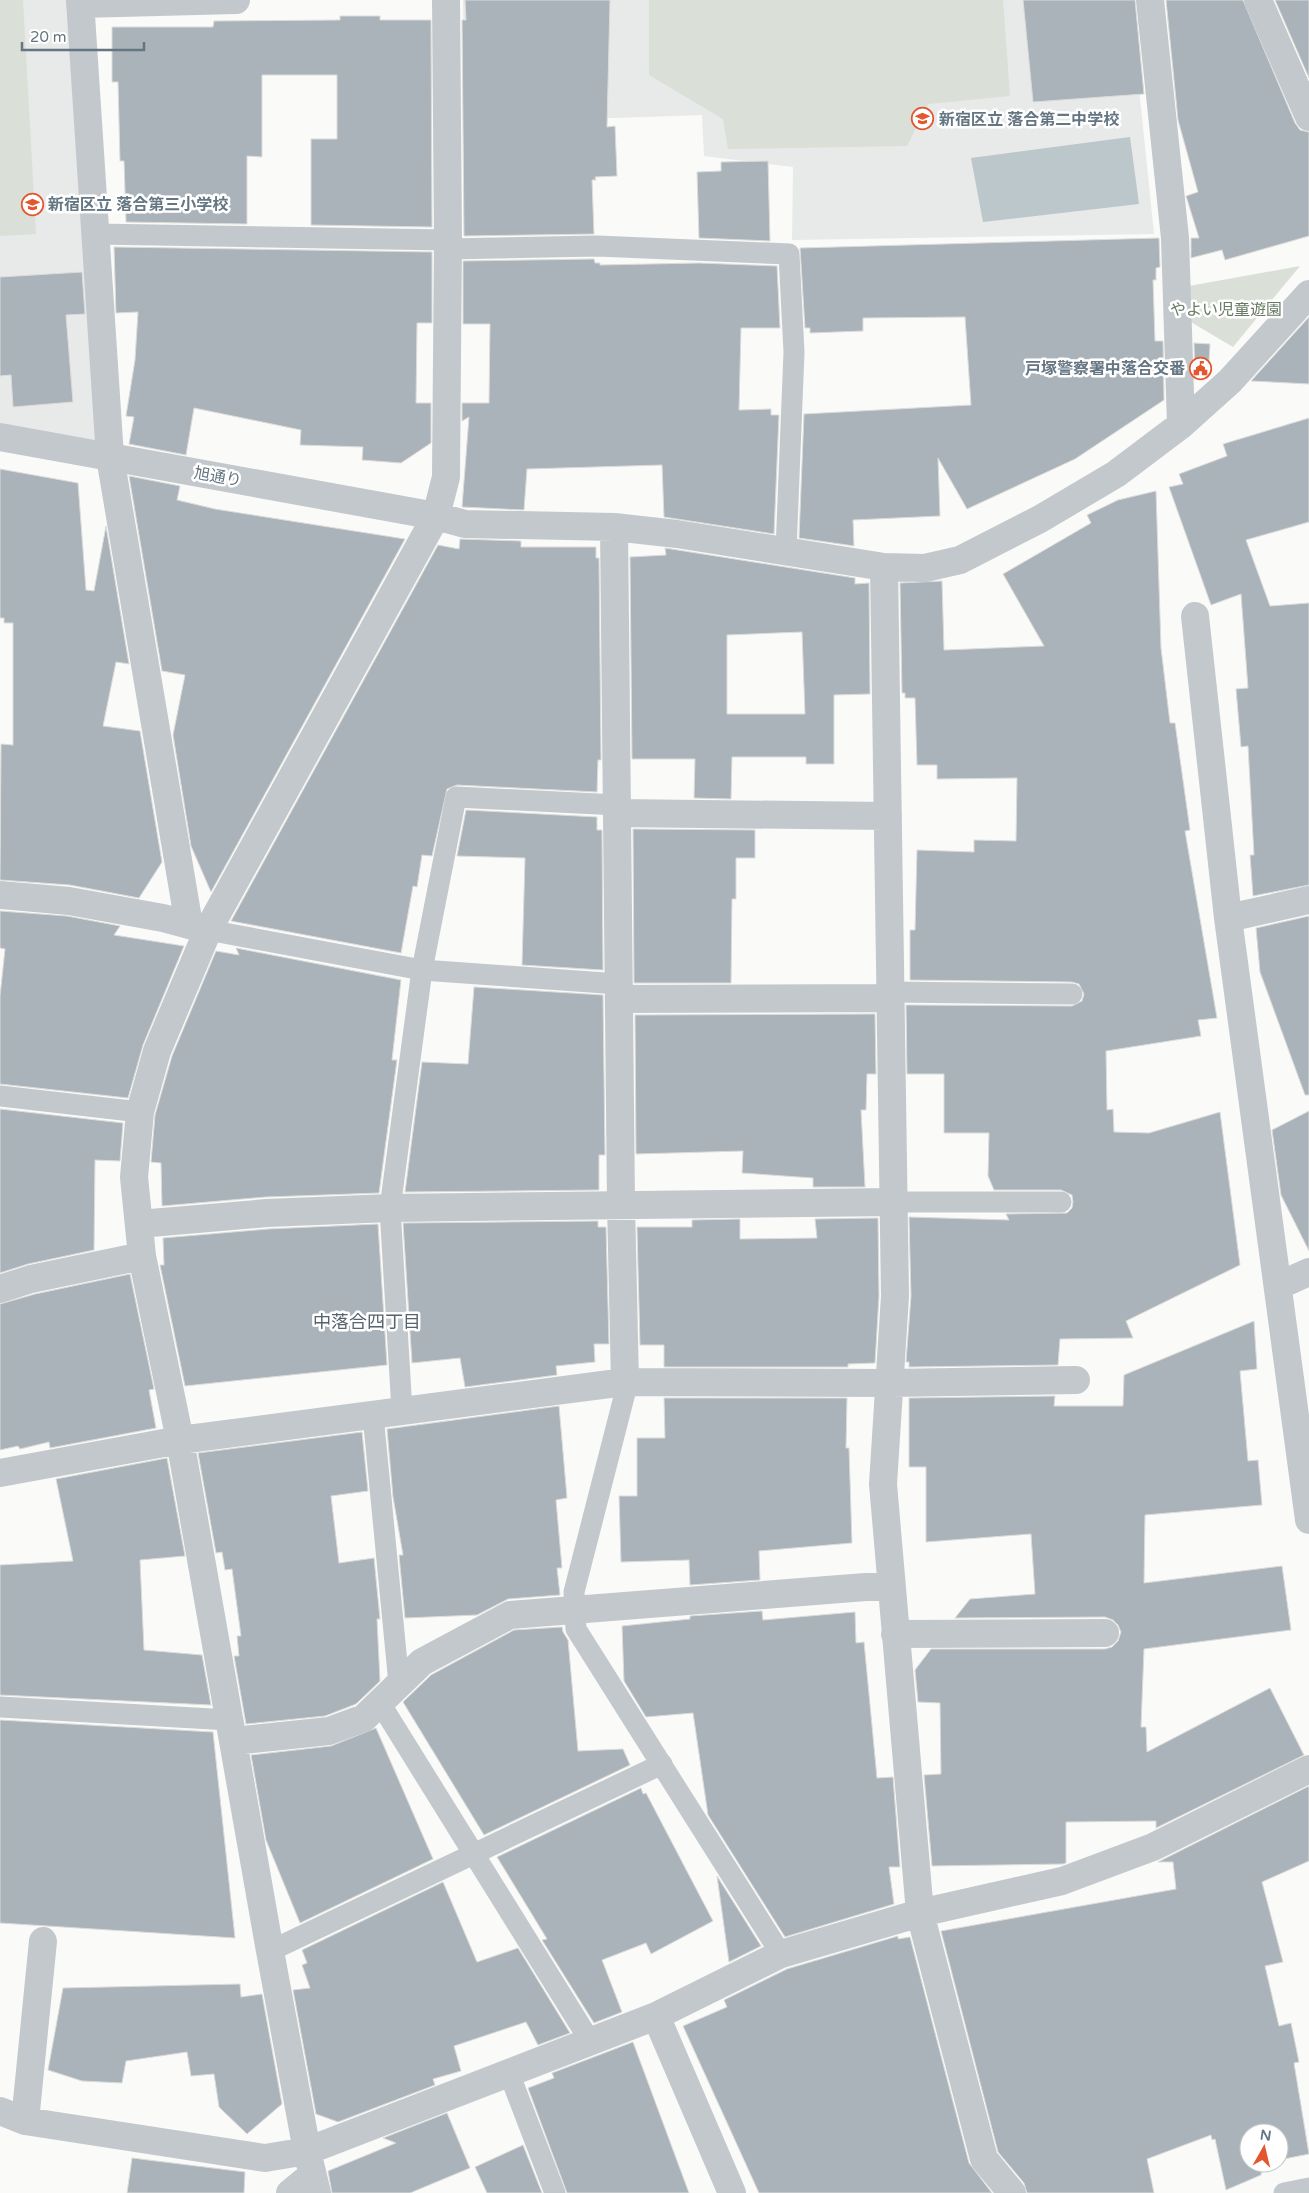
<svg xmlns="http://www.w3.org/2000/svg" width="1309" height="2193" viewBox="0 0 1309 2193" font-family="'Varela Round','Noto Sans JP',sans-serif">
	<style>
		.built { fill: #e8e9e9 }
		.green { fill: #dadfd7 }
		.water { fill: #bbc7cb }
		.building { fill: #aab3b9; stroke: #dcdcda; fill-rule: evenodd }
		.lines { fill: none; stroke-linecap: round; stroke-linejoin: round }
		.service { stroke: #c3c8cc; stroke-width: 21 }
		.minor { stroke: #c3c8cc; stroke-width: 28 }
		.tertiary { stroke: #c3c8cc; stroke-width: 28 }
		.labels { text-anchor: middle; stroke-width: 5; stroke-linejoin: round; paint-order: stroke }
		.poi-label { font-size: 16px; font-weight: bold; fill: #657683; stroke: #fff; text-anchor: start }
		.park-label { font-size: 16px; fill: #687a64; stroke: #fff }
		.street-label { font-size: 16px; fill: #657683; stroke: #fff }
		.neighbourhood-label { font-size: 18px; fill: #57646e; stroke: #fff }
	</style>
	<rect width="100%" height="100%" fill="#fafaf8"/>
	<!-- built -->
	<path class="built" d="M0,0H80L110,457L0,437Z
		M463,0H1130L1154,234L792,240L793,167L704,156L702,115L465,123Z"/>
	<!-- green -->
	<path class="green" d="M0,0H23L36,234L0,236Z
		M649,0H1003L1010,96L928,104L907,146L728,149L723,119L649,75Z
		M1300,266L1233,347L1189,321V286Z"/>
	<!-- water -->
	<path class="water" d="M1130,137L1139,204L983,222L971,158Z"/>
	<!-- building -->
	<path class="building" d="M465,0H610L607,127L615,126L617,176L595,177L596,180H592L594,234L464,236L462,20H466Z
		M1023,0H1135L1144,94L1033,102Z
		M1166,0H1243L1295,123L1300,130L1309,132V236L1225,260L1222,250L1191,258V238H1199L1186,196L1198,192L1178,120Z
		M1275,0H1309V78Z
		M340,16H380V20H431L432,227L311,225V139H337V75H262V157L247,156V224L126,222L124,161H120L118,82H112V27H213L214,21L340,20Z
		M768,161L770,241L699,238L697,172L721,171V162Z
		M1159,238L1160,267L1156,268V280H1153L1155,341H1163L1164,400L1075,459L967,509L938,458L940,516L853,520L854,546L799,538L804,414L971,405L965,317L863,318V331L810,333V328H805L800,248Z
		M114,247L432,252V323H417L416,403H431V443L401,463L362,460L363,447L300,445L301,430L194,408L186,455L129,444L134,417L126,416L135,360L138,312L116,313Z
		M594,259L595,263H600V265L699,263L777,266L780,328H741L739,410L771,409V415H779L774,534L664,517L662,465L527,469L524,510L462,507L469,417L462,421V403H489L490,324H463V261Z
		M82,272L85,314L66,315L73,402L13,407L11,375L0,376V277Z
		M1309,317V384L1251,381Z
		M1194,343L1210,344L1208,378H1195Z
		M1309,418V522L1246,540L1270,606L1309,603V885L1253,896L1250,855H1254L1248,746L1241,747L1236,689L1248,688L1241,594L1211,605L1169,487L1183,484L1179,474L1227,456L1223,444Z
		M0,469L78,483L86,590L94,591L106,526L129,664L116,662L103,726L140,731L162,862L139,898L70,885L0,880L1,744L13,745V623H4V618H0Z
		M129,476L180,486L177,500L215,509L405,539L211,892L191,846L173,735L185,675L162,671Z
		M1156,491L1161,648L1170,723H1175L1190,830L1185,831L1217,1018L1198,1020L1201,1036L1106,1051L1107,1110L1113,1109L1114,1132L1149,1133L1220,1112L1240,1265L1126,1321L1133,1338L1060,1339L1058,1365L909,1367V1362H906L911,1296L909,1217L1009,1220L1006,1214L1067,1213L1072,1208L1073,1202L1072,1195L1061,1190H994L988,1176L989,1133H944V1074H907L906,1005L1072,1006L1082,1001L1084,994L1079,984L1072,982L910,980V930H915L917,850L974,852V840L1016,841L1017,778L937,779V765H917L915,698H905V693H902L900,583L942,581L944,650L1044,646L1003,574L1091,523L1087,515L1118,500Z
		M460,539L521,541V547H596V558H599L601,760H598L597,792L457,785L447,789L432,856L422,855L417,887L413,886L401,953L231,921L438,545L459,549Z
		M665,548L855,578V584L869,583L870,694L834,695V764H806V757H732L731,799L694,798L695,759H632L630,557L666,555ZM802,632L805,714H727V635Z
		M466,810L597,817V830H602L603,970L522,965L525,858L457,856Z
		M633,829L755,830V858H736V899H732L731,983H634Z
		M0,911L67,916L120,926L114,935L184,946L143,1045L128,1098L0,1084V996L5,949L0,948Z
		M1309,916V1095H1305L1260,972L1256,928Z
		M236,948L401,980L392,1060H397L379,1193L266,1197L162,1206L161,1163L151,1162L155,1115L172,1056L216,951L239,955Z
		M474,987L603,995L605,1155H599V1190L405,1192L422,1062L468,1064Z
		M875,1014L876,1074H867L866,1110H861L865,1187H813V1178L742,1173L743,1151L636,1154L635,1015Z
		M0,1109L123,1123L120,1161L95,1160L94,1250L28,1264L0,1273Z
		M1309,1111V1251L1281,1195L1272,1130Z
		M878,1218L879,1296L875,1363L848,1364V1367H664V1345H640L637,1227H692V1220L740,1219V1239L817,1238L815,1219Z
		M598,1221V1227H606L609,1344H594L595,1362L556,1366L557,1375L465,1387L460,1358L412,1363L403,1223Z
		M378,1224L387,1365L185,1386L160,1265H164L163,1238L268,1229Z
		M130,1274L154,1389L149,1390L156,1428L50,1448L49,1442L20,1449L18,1446L0,1450V1304L35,1294Z
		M1254,1321L1257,1369L1240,1371L1248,1461L1258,1460L1262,1505L1145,1515L1144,1583L1282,1566L1291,1630L1144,1649L1141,1727H1146L1147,1752L1270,1688L1304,1755L1156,1828V1821L1066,1822V1863L1063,1864L932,1866L924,1775L941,1774L940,1703L918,1702L915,1670L931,1649H1105L1112,1647L1118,1641L1121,1632L1118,1625L1113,1620L1105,1617L955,1618L970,1599L1035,1594L1031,1534L926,1542V1467H909V1398L1055,1396L1054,1406H1123L1124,1375Z
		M664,1398H847L846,1448H849L852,1543L759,1551L760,1580L690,1585L689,1560L621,1562L619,1496H637V1438H665Z
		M559,1406L567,1498L556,1500L562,1568H557L560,1595L508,1599L477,1615L405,1618L399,1555H403L393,1497L387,1429Z
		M362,1432L368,1491L331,1496L339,1563L374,1558L380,1619H377L380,1681L356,1704L325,1716L246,1724L234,1656H239L237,1636H241L232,1569L225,1570L222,1552L216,1553L198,1453Z
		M167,1458L185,1556L140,1560L144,1650L202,1655L211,1705L0,1695V1565L73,1561L56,1479Z
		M762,1611L763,1620L855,1612L856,1643L864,1642L877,1778L893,1777L900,1867H889L894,1904L785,1937L708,1815L693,1713L646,1717L624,1681L622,1626L690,1619V1616Z
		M562,1627L563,1632L568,1640L578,1751L623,1749L630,1765L484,1835L403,1702L431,1675L514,1630Z
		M0,1720L213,1732L235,1938L0,1923Z
		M376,1728L433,1859L300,1923L266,1840L251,1755L331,1746Z
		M1309,1786V1861L1262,1882L1283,1962L1265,1966L1279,2026L1291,2023L1299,2062L1294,2063L1309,2154L1279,2160V2133H1249V2163H1265L1262,2164L1261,2175L1226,2190L1215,2139L1212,2140L1211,2135L1147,2159L1154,2193H1027L1024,2183L998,2152L941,1931L1176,1889L1173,1862H1158Z
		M641,1788L643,1794L646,1793L713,1921L651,1954L646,1943L602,1960L622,2012L594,2023L542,1940L547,1939L497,1857Z
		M717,1876L761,1946L729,1962Z
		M443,1882L477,1962L518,1948L570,2033L538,2045L526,2022L454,2046L461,2071L433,2079L435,2085L338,2122L316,2114L293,1990L310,1988L302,1965L307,1963L302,1950Z
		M898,1936V1939L910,1937L969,2163L992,2193H759L683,2026L727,2007L724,2000L787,1969Z
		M240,1984L241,1997L262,1994L282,2104L247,2134L219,2107L214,2074L191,2076L187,2052L126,2061L122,2083L82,2081L48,2070L63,1988Z
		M633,2042L689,2193H567L528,2088L554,2078L552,2073Z
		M447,2113L470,2168L410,2193H332L328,2171L396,2143L383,2138Z
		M523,2145L542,2193H487L475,2167Z
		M132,2158L245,2172L244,2193H127Z"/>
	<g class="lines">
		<!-- service -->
		<path class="service" d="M96,234L448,240
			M447,249L597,246L789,254L794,352L786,551
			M208,930L422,970L619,984
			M890,992L1072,994
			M0,1096L140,1112
			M894,1202H1061
			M625,1382V1393L574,1592L576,1629L781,1954
			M402,1411L390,1208L422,970L456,797L617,805
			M373,1415L399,1684
			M380,1703L590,2041
			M0,1707L230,1720
			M270,1951L662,1764
			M509,2073L555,2193
			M1284,2193L1309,2188"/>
		<!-- minor -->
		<path class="minor" d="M80,0L110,457L189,925
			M1150,0L1175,238L1181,425
			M1258,0L1309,117
			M80,4L236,0
			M436,516L465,524L614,527L677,534L884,567L925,568L960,560L1040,519L1116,474L1181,425L1230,381L1309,294
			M614,527L621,1204L625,1382
			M884,567L895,1296L883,1484L920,1913L984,2159L1012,2193
			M1195,616L1228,918L1309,1520
			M617,813L888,816
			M0,895L69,901L163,918L204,929
			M1228,918L1309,900
			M619,999L890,998
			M139,1224L267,1213L390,1208L894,1202
			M1278,1286L1309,1272
			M0,1289L31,1279L142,1256
			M0,1473L180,1440L625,1382L889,1383L1076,1380
			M895,1634L1105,1633
			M234,1741L329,1731L364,1718L422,1662L510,1615L891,1585
			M656,2016L732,2193
			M0,2111L25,2121L265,2158L307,2151L656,2016L781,1954L920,1913L1062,1881L1153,1847L1309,1769
			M25,2121L43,1941
			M290,2193L312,2175
			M317,2193L307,2151L270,1951L180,1440L142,1256L134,1177L140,1112L157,1051L208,930L436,516L446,477L448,240L446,0"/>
		<!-- tertiary -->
		<path class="tertiary" d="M0,437L436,516"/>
	</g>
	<!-- icons -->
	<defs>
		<symbol id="school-ring" viewBox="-11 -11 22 22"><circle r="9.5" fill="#fff" stroke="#e4572e" stroke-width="1.5"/><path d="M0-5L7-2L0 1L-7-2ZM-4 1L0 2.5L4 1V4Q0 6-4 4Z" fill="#e4572e"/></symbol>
		<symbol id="civic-ring" viewBox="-11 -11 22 22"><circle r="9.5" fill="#fff" stroke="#e4572e" stroke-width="1.5"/><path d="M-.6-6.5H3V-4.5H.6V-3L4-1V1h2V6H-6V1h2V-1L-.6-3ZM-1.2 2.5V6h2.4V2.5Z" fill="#e4572e"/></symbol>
	</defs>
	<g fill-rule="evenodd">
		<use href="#school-ring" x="910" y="106" width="25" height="25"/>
		<use href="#school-ring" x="20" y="192" width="25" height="25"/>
		<use href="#civic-ring" x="1188" y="356" width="25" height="25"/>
	</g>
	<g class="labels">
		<!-- poi labels -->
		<g class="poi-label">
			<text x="939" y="125">新宿区立 落合第二中学校</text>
			<text x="48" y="210">新宿区立 落合第三小学校</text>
			<text x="1185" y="374" text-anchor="end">戸塚警察署中落合交番</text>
		</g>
		<!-- park labels -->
		<g class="park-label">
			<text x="1226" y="315">やよい児童遊園</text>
		</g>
		<!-- street labels -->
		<g class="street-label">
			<text transform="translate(218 476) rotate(10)" y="6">旭通り</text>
		</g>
		<!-- neighbourhood labels -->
		<g class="neighbourhood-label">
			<text x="367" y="1328">中落合四丁目</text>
		</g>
	</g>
	<!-- north arrow -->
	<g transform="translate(1264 2148) rotate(8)"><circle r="24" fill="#ffffff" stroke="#c1c8cd"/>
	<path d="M0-4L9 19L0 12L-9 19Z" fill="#e4572e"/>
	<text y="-8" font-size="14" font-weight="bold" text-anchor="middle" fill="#657683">N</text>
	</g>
	<!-- scale -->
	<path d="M22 42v8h122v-8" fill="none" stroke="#657683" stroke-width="2.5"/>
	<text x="30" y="42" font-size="15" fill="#657683" stroke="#ffffff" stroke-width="4" paint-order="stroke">20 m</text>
</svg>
